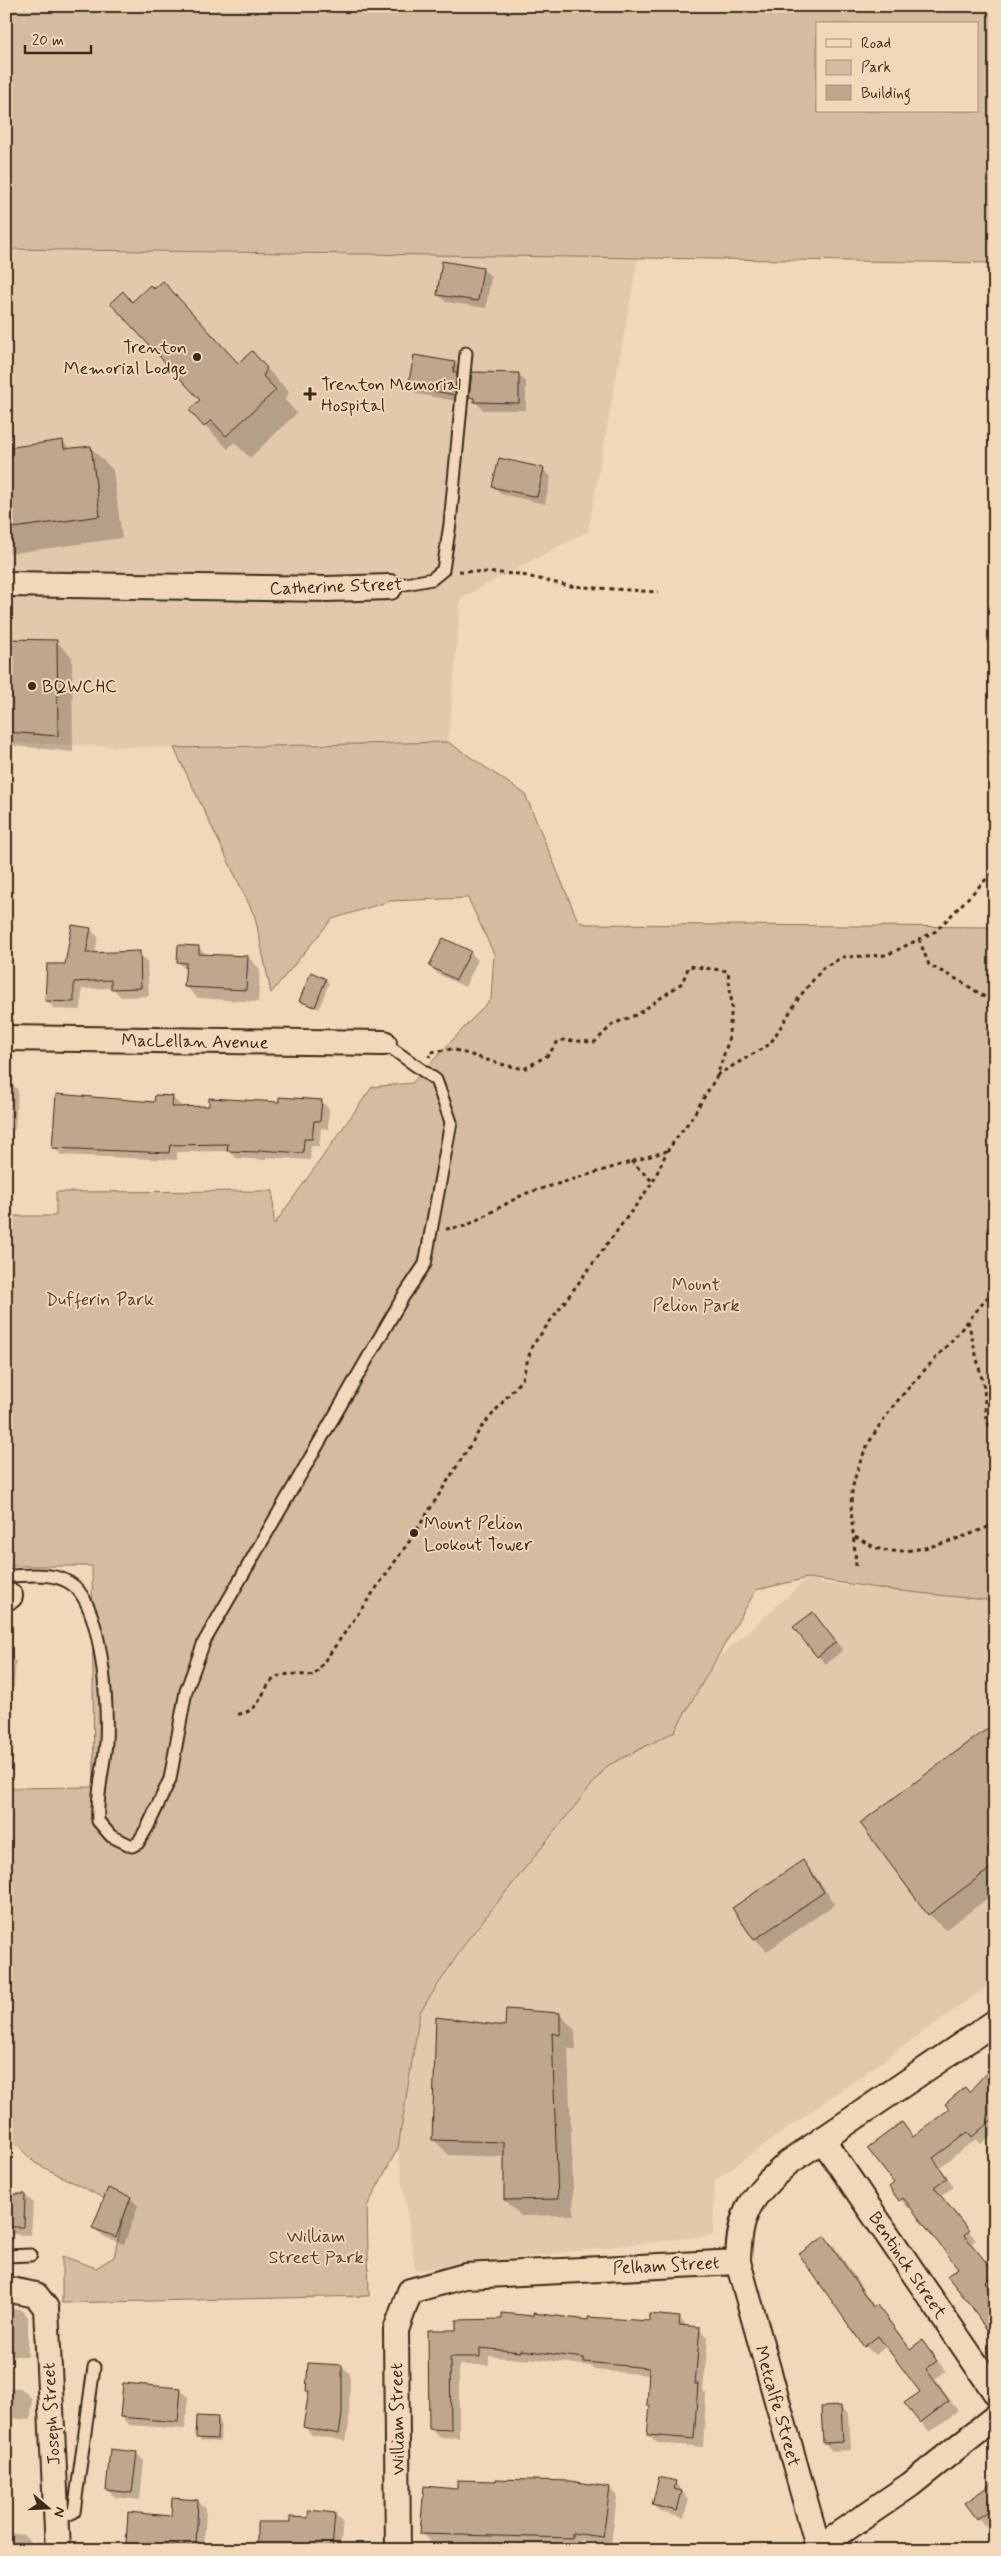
<svg xmlns="http://www.w3.org/2000/svg" width="1001" height="2556" viewBox="0 0 1001 2556" font-family="Mynerve,sans-serif">
	<style>
		.built { fill: #e2c9ab }
		.green { fill: #d3bc9f; stroke: #87735e; fill-rule: evenodd }
		.shadow { fill: #0003 }
		.building { fill: #bfa78d; stroke: #3b2a1e }
		.lines { fill: none; stroke-linecap: round; stroke-linejoin: round }
		.service-casing { stroke: #3b2a1e; stroke-width: 15 }
		.minor-casing { stroke: #3b2a1e; stroke-width: 28 }
		.path { stroke: #3b2a1e; stroke-width: 3; stroke-dasharray: 4 4; stroke-linecap: butt }
		.service { stroke: #f1d8b8; stroke-width: 11 }
		.minor { stroke: #f1d8b8; stroke-width: 24 }
		.poi-dot { fill: #3b2a1e; stroke: #f1d8b8; stroke-width: 2 }
		.labels { text-anchor: middle; stroke-width: 4; stroke-linejoin: round; paint-order: stroke }
		.poi-label { font-size: 18px; fill: #3b2a1e; stroke: #f1d8b8; text-anchor: start }
		.street-label { font-size: 18px; fill: #3b2a1e; stroke: #f1d8b8 }
		.park-label { font-size: 18px; fill: #524031; stroke: #f1d8b8 }
	</style>
	<rect width="100%" height="100%" fill="#f1d8b8"/>
	<filter id="ink" filterUnits="userSpaceOnUse"><feTurbulence type="fractalNoise" baseFrequency=".02" numOctaves="2"/><feDisplacementMap in="SourceGraphic" scale="10" xChannelSelector="R" yChannelSelector="G"/><feConvolveMatrix kernelMatrix="1 2 1 2 8 2 1 2 1" color-interpolation-filters="sRGB"/></filter>
	<g filter="url(#ink)">
		<!-- built -->
		<path class="built" d="M6,249L638,258L588,531L461,598L448,742L174,748L6,743Z
			M995,1498V1981L715,2180L713,2235L415,2270L398,2148L420,2012L574,1786L808,1578L821,1583L891,1590Z"/>
		<!-- green -->
		<path class="green" d="M6,6H995V263L6,249ZM817,24H977V111H817Z
			M448,742L525,794L578,921L586,924L995,927V1601L891,1590L808,1578L756,1590L674,1732L607,1766L469,1938L420,2012L398,2148L367,2206L369,2296L62,2303V2256L96,2268L114,2257L125,2209L35,2163L6,2134V1788L94,1787L92,1566H6V1216H56V1192L273,1191L274,1225L372,1087L412,1083L491,999L494,954L468,898L390,901L332,919L271,993L255,917L174,748Z"/>
		<!-- shadow -->
		<path class="shadow" d="M483,269L491,277L486,308L446,302L438,294Z
			M163,283L239,364L252,353L289,392L285,400L297,413L250,458L234,442L228,449L190,410L202,400L133,303Z
			M6,350L13,357L6,367Z
			M454,363L462,371V402L417,394L409,386Z
			M518,374L526,382V410H483L471,397Z
			M63,442L71,450L90,447L113,470L122,538L6,554V449Z
			M543,469L551,477L545,504L501,494L494,486Z
			M6,640L56,641L72,657L73,752L6,745Z
			M90,929L98,937L95,954L139,953L147,961L149,996L121,997L113,988L82,989L81,1010L55,1009L47,1001Z
			M199,948L207,955L248,957L260,969L258,1002L198,998L185,986L186,970L178,962Z
			M470,952L478,960L465,987L438,974L431,966Z
			M326,980L329,983L319,1009L301,1000Z
			M6,1082H10L18,1090L15,1130L6,1129Z
			M172,1097L180,1105V1108L321,1101L329,1109L328,1129L321,1128L319,1146H311L310,1160L266,1157V1160L236,1158L229,1151L177,1152V1160L61,1155L54,1147Z
			M813,1614L843,1650L826,1664L818,1656Z
			M6,1654L16,1662L14,1688H6Z
			M995,1724V1893L945,1930L929,1914Z
			M802,1862L814,1874L835,1904L767,1951L755,1939Z
			M559,2014L575,2030L576,2050L568,2048L574,2215L521,2216L505,2200V2157L449,2155L433,2139L506,2028Z
			M995,2070V2132L981,2144L976,2139L940,2167L954,2187L941,2195L976,2240L970,2244L995,2273V2288L992,2290L995,2295V2340L959,2268L911,2206L908,2208L891,2187L895,2184L901,2124L914,2138L970,2094Z
			M6,2195H25L33,2203L31,2235L6,2234Z
			M130,2198L138,2206L124,2244L102,2236L94,2228Z
			M825,2238L835,2247L875,2307L886,2316L911,2349L921,2342L946,2371L935,2379L958,2411L930,2432L921,2422V2392L887,2346L875,2355L865,2346Z
			M6,2309H20L28,2317V2356H6Z
			M679,2318L689,2328H699L708,2337L703,2391L706,2394L703,2447L657,2443L648,2434L651,2408L649,2406L650,2375L594,2370L590,2366L530,2358L529,2360L489,2356V2365H459V2438L439,2437L430,2429L429,2332L589,2322L650,2323Z
			M342,2366L350,2374L349,2424L346,2441L312,2435L304,2427L310,2393L308,2390Z
			M6,2387L21,2388L32,2399L31,2420L8,2418L6,2442Z
			M180,2389L188,2397L185,2429L129,2425L121,2417Z
			M841,2407L849,2415L851,2450L832,2451L825,2443Z
			M217,2418L221,2422L220,2442L201,2441L198,2437Z
			M136,2453L144,2461L140,2500L115,2497L107,2490Z
			M531,2480L609,2488L617,2496L611,2545L580,2540L579,2546L430,2542L422,2534L458,2490L459,2481Z
			M675,2482L689,2500L684,2518L661,2512L653,2505Z
			M995,2483V2519L985,2526L978,2518Z
			M198,2501L206,2509L204,2550H134L127,2543Z
			M335,2514L343,2522L340,2550H258L291,2523Z
			M6,2533L23,2535L31,2543L30,2550H6Z
			M99,2542L123,2547L126,2550H97Z
			M905,2546L916,2550H903Z"/>
		<!-- building -->
		<path class="building" d="M442,261L483,268L478,301L437,295Z
			M163,281L238,363L252,351L267,368L263,376L276,390L226,436L211,420L204,427L189,410L200,400L110,303L123,291L132,302L150,285L154,289Z
			M414,355L455,362L453,372H457L455,395L408,386Z
			M472,372L519,373V403L474,402V398L469,397Z
			M63,440L64,449L91,446L100,516L6,529V448Z
			M499,458L544,468L537,497L492,487Z
			M6,639L57,640L58,736L6,732Z
			M72,925L91,928L86,953L140,951L141,988L111,989V980L74,982V1002L45,1001L47,964H65Z
			M443,938L471,951L456,980L429,966Z
			M178,945L199,946V954L248,956L246,990L184,987L186,963L177,962Z
			M311,972L326,979L315,1007L299,1001Z
			M56,1094L154,1102L155,1095L173,1096L172,1107L209,1106V1098L279,1102V1097L322,1100L320,1121H314L312,1139H304L303,1153L259,1150V1152L227,1151L228,1144L170,1145L169,1153L52,1148Z
			M813,1612L836,1642L817,1657L793,1627Z
			M995,1723V1865L928,1915L860,1823Z
			M803,1860L824,1892L754,1940L732,1908Z
			M506,2009L560,2013V2035L552,2033L558,2199L504,2200V2142L432,2140L436,2017L505,2026Z
			M995,2063V2117L972,2137L968,2132L933,2158L947,2178L934,2187L969,2231L964,2235L995,2273L985,2282L995,2298V2344L972,2307L947,2276L958,2268L903,2198L899,2201L889,2187L894,2183L867,2148L902,2122L913,2137L949,2109L945,2104L965,2087L969,2092Z
			M108,2188L131,2197L116,2237L92,2228Z
			M6,2194H25L24,2227H6Z
			M825,2236L873,2307L877,2305L910,2349L922,2340L937,2361L926,2369L949,2401L920,2423L904,2403L920,2392L878,2336L864,2347L799,2254Z
			M502,2313L533,2316V2313L588,2320V2317L649,2321V2314L680,2317L679,2325L700,2327L695,2384H698L694,2439L647,2435L650,2406H647L649,2368L584,2362V2358L521,2350V2352L480,2348V2357H450L451,2430L429,2429L428,2330H456V2320L502,2319Z
			M308,2363L342,2365V2415L339,2434L303,2427L309,2391H306Z
			M123,2383L181,2388L178,2422L120,2417Z
			M841,2406L843,2442L823,2443L821,2407Z
			M197,2416L218,2417L217,2439L196,2438Z
			M110,2449L137,2452L132,2493L106,2490Z
			M659,2477L676,2481L674,2489L682,2491L677,2511L652,2505Z
			M496,2479L570,2481L610,2487L603,2537L572,2533V2538L420,2534L424,2486L457,2489V2480L496,2481Z
			M995,2481V2506L977,2519L965,2503Z
			M172,2498L198,2500L196,2546L126,2544L128,2512L171,2516Z
			M309,2510L335,2513L332,2550H257V2522H290V2517L308,2518Z"/>
		<g class="lines">
			<defs>
				<path id="service" d="M390,587L432,579L443,570L450,524L466,353
					M6,1576C27,1576 51,1571 70,1583C103,1603 108,1706 106,1742C104,1768 96,1796 98,1821L111,1836L132,1846L138,1843L148,1826L170,1779L186,1691L204,1642L403,1297L425,1264L451,1122L436,1080L384,1043
					M6,2256L31,2255
					M56,2520L74,2512L94,2367"/>
				<path id="minor" d="M6,584L327,589L390,587
					M6,1038L384,1043
					M6,1596H10
					M822,2139L995,2392
					M6,2289L36,2295L46,2308L58,2550
					M818,2548L910,2485L995,2417
					M398,2550L396,2330L410,2291L465,2276L738,2262
					M819,2550L738,2262C739,2210 751,2197 788,2163L995,2022"/>
			</defs>
			<!-- service casing -->
			<use href="#service" class="service-casing"/>
			<!-- minor casing -->
			<use href="#minor" class="minor-casing"/>
			<!-- path -->
			<path class="path" d="M459,571L518,574L569,586L658,592
				M919,939L929,965L962,982L995,1004
				M717,1075L770,1044L800,996L824,967L843,957L887,955L936,931L995,870
				M631,1161L653,1182
				M446,1229L466,1226L524,1194L667,1151
				M968,1321L984,1388L986,1420L995,1433
				M855,1537C864,1541 874,1548 883,1550C915,1556 965,1537 995,1524
				M856,1566C855,1540 848,1511 853,1486C865,1430 906,1391 943,1350C961,1331 977,1309 995,1289
				M238,1714C266,1712 260,1679 283,1675C293,1673 304,1675 314,1676L411,1539L481,1428L522,1379L532,1346L653,1182L667,1151L691,1119L717,1076L728,1042L732,1006L728,971L689,966L682,983L638,1014L613,1024L595,1042L559,1040L548,1055L524,1069L500,1064L452,1049L431,1052L429,1057"/>
			<!-- service -->
			<use href="#service" class="service"/>
			<!-- minor -->
			<use href="#minor" class="minor"/>
		</g>
	</g>
	<!-- markers -->
	<g class="poi-dot">
		<circle cx="197" cy="357" r="5"/>
		<path d="M307.5 386.5h5v5h5v5h-5v5h-5v-5h-5v-5h5z"/>
		<circle cx="32" cy="686" r="5"/>
		<circle cx="414" cy="1533" r="5"/>
	</g>
	<g class="labels">
		<!-- poi labels -->
		<g class="poi-label">
			<text x="187" y="353" text-anchor="end">Trenton<tspan x="187" dy="21">Memorial Lodge</tspan></text>
			<text x="321" y="390">Trenton Memorial<tspan x="321" dy="21">Hospital</tspan></text>
			<text x="42" y="692">BQWCHC</text>
			<text x="424" y="1529">Mount Pelion<tspan x="424" dy="21">Lookout Tower</tspan></text>
		</g>
		<!-- street labels -->
		<g class="street-label">
			<text transform="translate(336 586) rotate(-2)" y="6">Catherine Street</text>
			<text transform="translate(195 1041) rotate(1)" y="6">MacLellan Avenue</text>
			<text transform="translate(666 2265) rotate(-3)" y="6">Pelham Street</text>
			<text transform="translate(908 2265) rotate(56)" y="6">Bentinck Street</text>
			<text transform="translate(778 2406) rotate(74)" y="6">Metcalfe Street</text>
			<text transform="translate(51 2414) rotate(-93)" y="6">Joseph Street</text>
			<text transform="translate(397 2419) rotate(-91)" y="6">William Street</text>
		</g>
		<!-- park labels -->
		<g class="park-label">
			<text x="696" y="1290">Mount<tspan x="696" dy="21">Pelion Park</tspan></text>
			<text x="100" y="1305">Dufferin Park</text>
			<text x="316" y="2242">William<tspan x="316" dy="21">Street Park</tspan></text>
		</g>
	</g>
	<!-- margin -->
	<rect width="1001" height="2556" fill="none" stroke="#f1d8b8" stroke-width="25"/>
	<rect x="12" y="12" width="976" height="2531" fill="none" stroke="#3b2a1e" stroke-width="2" filter="url(#ink)"/>
	<!-- legend -->
	<rect x="816" y="22" width="162" height="90" fill="#f1d8b8" stroke="#a8927a"/>
	<rect x="826" y="39" width="25" height="8" fill="#f1d8b8" stroke="#a8927a"/>
	<text x="861" y="48" font-size="15" fill="#3b2a1e">Road</text>
	<rect x="826" y="60" width="25" height="15" fill="#d3bc9f" stroke="#a8927a"/>
	<text x="861" y="72" font-size="15" fill="#3b2a1e">Park</text>
	<rect x="826" y="85" width="25" height="15" fill="#bfa78d" stroke="#a8927a"/>
	<text x="861" y="98" font-size="15" fill="#3b2a1e">Building</text>
	<!-- north arrow -->
	<g transform="translate(48 2508) rotate(109)" stroke="#f1d8b8" stroke-width="4" paint-order="stroke">
	<path d="M0-4L9 19L0 12L-9 19Z" fill="#3b2a1e"/>
	<text y="-8" font-size="14" font-weight="bold" text-anchor="middle" fill="#3b2a1e">N</text>
	</g>
	<!-- scale -->
	<path d="M25 45v8h66v-8" fill="none" stroke="#3b2a1e" stroke-width="2.5"/>
	<text x="32" y="45" font-size="15" fill="#3b2a1e" stroke="#f1d8b8" stroke-width="4" paint-order="stroke">20 m</text>
</svg>
